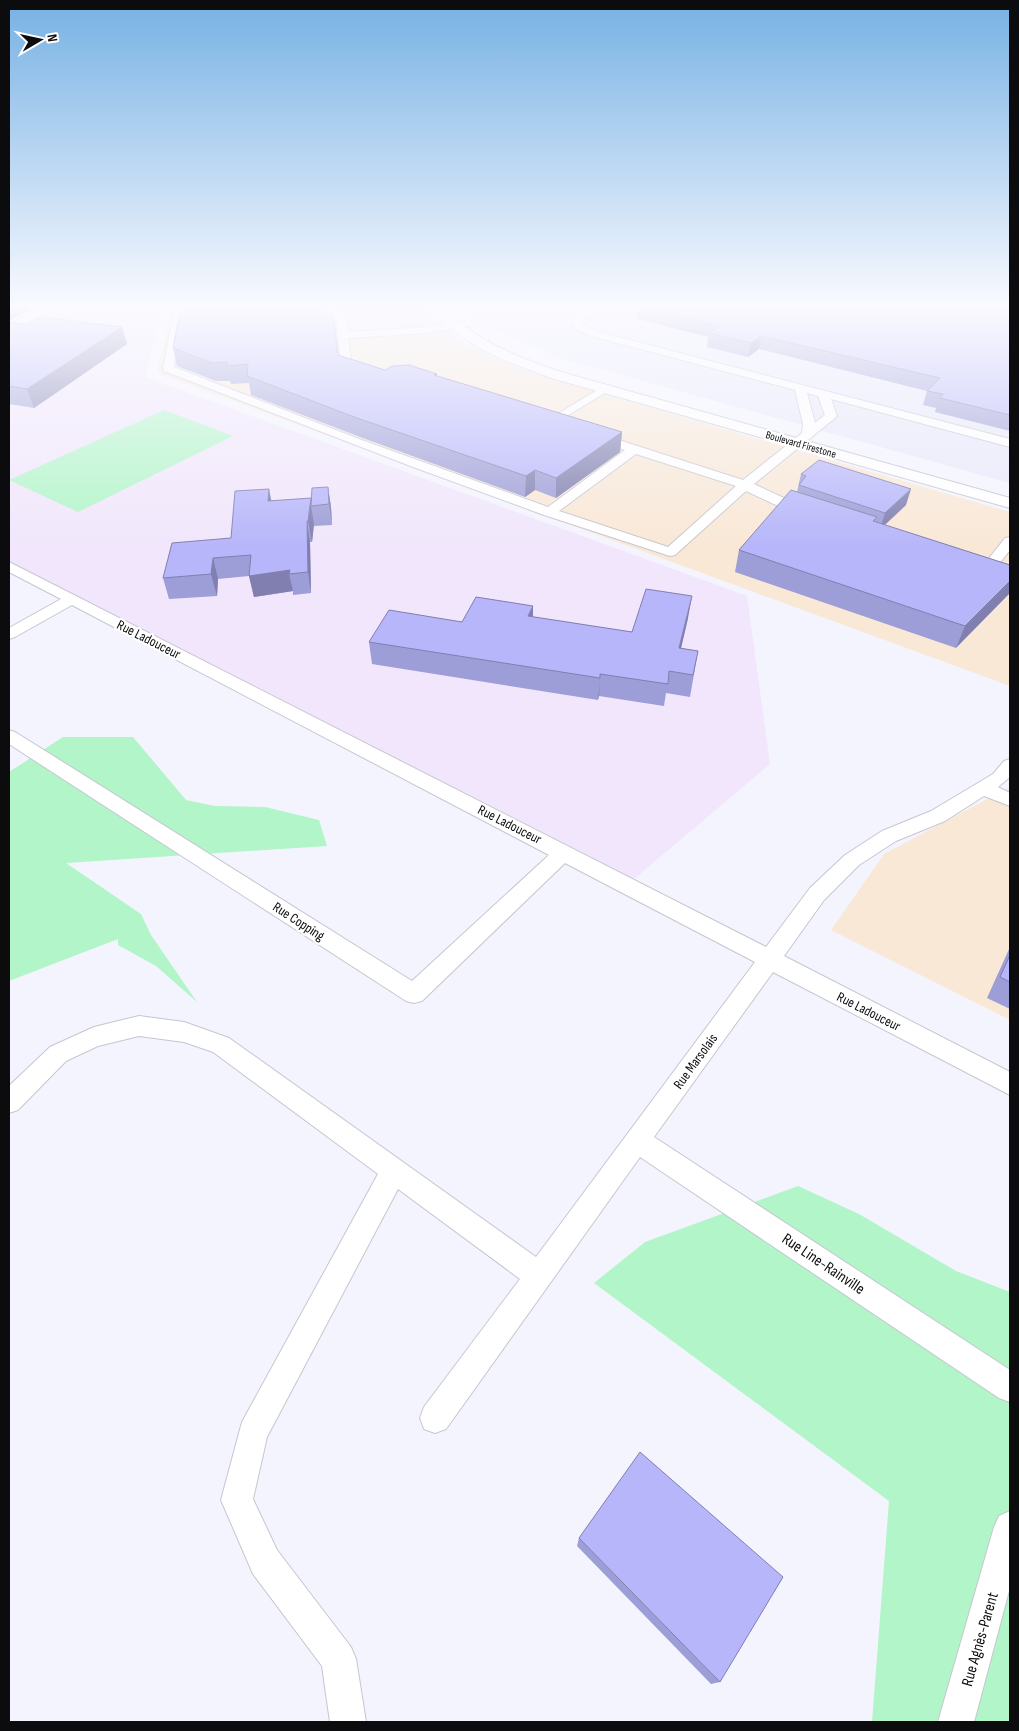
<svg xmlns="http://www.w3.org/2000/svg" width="1019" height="1731" viewBox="0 0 1019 1731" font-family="'Sofia Sans Condensed',sans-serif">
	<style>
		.commercial { fill: #f9e8d6 }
		.built { fill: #e8e8fa }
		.education { fill: #f1e6fb }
		.green { fill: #b2f5c8 }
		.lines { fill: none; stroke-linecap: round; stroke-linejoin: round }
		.minor-casing { stroke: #c6c6d0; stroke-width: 2 }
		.major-casing { stroke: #c6c6d0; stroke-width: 2 }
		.minor { fill: #fff; fill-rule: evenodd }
		.major { fill: #fff; fill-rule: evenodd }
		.wall { fill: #9d9dd7 }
		.shaded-wall { fill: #807faf }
		.building { fill: #b7b6fa; stroke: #807faf }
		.labels { text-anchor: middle; stroke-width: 4.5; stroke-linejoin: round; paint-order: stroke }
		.far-street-label { font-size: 11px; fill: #0c0c0f; stroke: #fff }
		.street-label { font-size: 14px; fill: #0c0c0f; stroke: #fff }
		.near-street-label { font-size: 16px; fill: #0c0c0f; stroke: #fff }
	</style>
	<rect width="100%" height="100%" fill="#f4f4fe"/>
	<!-- commercial -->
	<path class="commercial" d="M172,305H421L427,313L463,343L534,374L1010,512V686L157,373Z
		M1010,787V1020L831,930L884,854Z"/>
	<!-- built -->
	<path class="built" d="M462,305H1010V483L557,357L485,325Z"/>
	<!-- education -->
	<path class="education" d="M9,305H164L145,377L747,596L770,764L634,879L9,562Z"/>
	<!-- green -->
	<path class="green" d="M164,410L233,436L78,512L9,480Z
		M63,737H133L186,800L215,806L265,807L319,820L327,846L66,863L141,914L151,935L197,1002L156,966L118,945V939L9,981V772Z
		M798,1186L859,1214L956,1271L1010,1292V1722H872L889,1501L594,1283L645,1242Z"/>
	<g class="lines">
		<defs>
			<path id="minor" d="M47,305H59L9,332V325Z
				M175,305H185L174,367L359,439L548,507L625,450L592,440L590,437L592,434H600L743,480L802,433L803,424L795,390L591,336L577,330L572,322C578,309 592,304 606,305L584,318L582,322L585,326L599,332L1010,439V447L831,399L837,416L835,418L754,484L788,500L812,508L814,511L812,514L807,515L778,506L746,491L675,555L670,556L544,515L413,467L164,371L163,369ZM807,393L818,396L825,415L815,423ZM636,454L736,486L668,547L559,511Z
				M325,305H335V311L346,319L348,332L428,327L468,320L473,323L468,326L428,333L348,338L352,366L368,373L363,376L343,370L342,368L336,320L327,314Z
				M604,386L608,387L610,389L608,391L554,424H546L544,422Z
				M1010,537V550L992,573H982L980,570L982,567L1005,538Z
				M9,562L766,947L810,888L845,855L882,831L931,811L993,774L1004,761L1010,759V777L998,787L1010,793V806L984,796L945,821L896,841L859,865L824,900L784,956L1010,1072V1095L773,972L654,1137L1010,1370V1402L999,1398L640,1157L446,1429L435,1433L424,1429L420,1418L424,1407L520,1279L398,1189L267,1437L253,1499L277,1550L351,1647L356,1659L366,1722H330L322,1666L253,1574L221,1500L242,1422L378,1174L213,1052L184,1042L139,1036L98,1046L66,1061L18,1110L9,1113V1086L50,1047L94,1027L139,1016L184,1022L229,1038L536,1257L755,962L565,863L422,1001L414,1003L406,1001L9,744V730L15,732L412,981L549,855L72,605L15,637L9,639V628L61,599L9,572Z
				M1010,1511V1587L974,1722H938L994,1527L999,1516Z"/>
			<path id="major" d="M429,305H441C473,340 517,357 561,372L1010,498V508L551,378C507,362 458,345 429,305Z"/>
		</defs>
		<!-- minor casing -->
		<use href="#minor" class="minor-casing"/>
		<!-- major casing -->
		<use href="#major" class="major-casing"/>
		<!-- minor -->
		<use href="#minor" class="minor"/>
		<!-- major -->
		<use href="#major" class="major"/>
	</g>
	<!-- wall -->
	<path class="wall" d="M181,305H323L324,315L338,355L385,370L437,374V376L622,432L620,452L556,498L535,490L525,497L360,437L251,395L249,383L231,384L230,381H216L177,366L173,348Z
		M1010,305V431L935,412L936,408L923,405L927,391L759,349L748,357L707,347L708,337L637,319L639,306Z
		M9,322L28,324L122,327L127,344L34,408L9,404Z
		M801,474L906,505L885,525L1010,565L956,648L735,572L739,550L797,492Z
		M328,487L331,507L332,525L314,526V524L312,542H310L311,593L293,595V591L254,597L249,576L218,579L217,596L169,599L163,578L231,538L271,501L311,498Z
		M533,606V617L632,632L688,618L681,648L698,651L690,697L666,693L664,706L599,696L598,700L372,664L369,642Z
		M1010,947V1009L987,998Z
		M579,1538L720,1682L711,1684L577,1546Z"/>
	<!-- shaded-wall -->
	<path class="shaded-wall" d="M9,305H38L9,321Z
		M122,327L127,344L34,408L27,389Z
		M761,336L759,349L748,357L751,343Z
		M622,432L620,452L556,498V478Z
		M535,470V490L525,497L526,476Z
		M328,487L331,507L332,525L329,504Z
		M269,489L273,509L268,501Z
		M911,489L906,505L880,529L885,513Z
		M311,498V506L314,524L312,542L308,521Z
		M307,521L310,542L311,593L308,572Z
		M213,558L218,579L217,596L211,574Z
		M290,570L289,574L293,591L254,597L249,576Z
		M1010,581V593L956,648L965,626Z
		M692,596L688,618L676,670L679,648Z
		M533,606V628L528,616Z
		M600,674L599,696L598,700L600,678Z"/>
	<!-- building -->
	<path class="building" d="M181,305H323L324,315L333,314L338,355L385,370L392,366L409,365L437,374L434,375L622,432L556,478L535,470L526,476L357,418L247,376L248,364L227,366V362L212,363L173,348Z
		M641,305H1010V415L940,398L943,394L927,391L940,378L761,336L751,343L709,333L720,326L639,306Z
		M41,317L122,327L27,389L9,386V322L28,324Z
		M819,460L911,489L885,513L799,485L806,476L801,474Z
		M328,487L329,504L311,506L312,488Z
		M269,489L268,501L311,498L308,521H307L308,572L289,574L290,570L249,576L251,555L213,558L211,574L163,578L172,543L231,538L235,491Z
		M791,490L877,517L873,521L1010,565V581L965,626L739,550Z
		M646,589L692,596L679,648L698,651L693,675L669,671L668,684L600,674V678L369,642L389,610L462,622L476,597L533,606L528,616L632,632Z
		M1010,955V982L1000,977Z
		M640,1452L783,1577L720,1682L579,1538Z"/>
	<!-- sky -->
	<linearGradient id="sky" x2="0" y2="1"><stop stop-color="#76b1e4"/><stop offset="0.56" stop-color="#fafaff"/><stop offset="1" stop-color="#fafaff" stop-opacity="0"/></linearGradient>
	<rect width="1019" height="547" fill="url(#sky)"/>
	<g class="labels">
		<!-- far-street labels -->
		<g class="far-street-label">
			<text transform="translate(801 444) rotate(16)" y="4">Boulevard Firestone</text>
		</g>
		<!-- street labels -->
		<g class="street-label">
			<text transform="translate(149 639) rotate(27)" y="5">Rue Ladouceur</text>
			<text transform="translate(510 824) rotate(27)" y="5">Rue Ladouceur</text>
			<text transform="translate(299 921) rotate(33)" y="5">Rue Copping</text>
			<text transform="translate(869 1011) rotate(27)" y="5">Rue Ladouceur</text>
			<text transform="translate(695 1061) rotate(-54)" y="5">Rue Marsolais</text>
		</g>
		<!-- near-street labels -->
		<g class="near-street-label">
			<text transform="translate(824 1263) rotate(34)" y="6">Rue Line-Rainville</text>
			<text transform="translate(979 1639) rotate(-74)" y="6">Rue Agnès-Parent</text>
		</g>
	</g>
	<!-- border -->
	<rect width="1019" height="1731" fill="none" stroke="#0c0c0f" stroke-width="20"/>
	<!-- north arrow -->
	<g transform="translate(40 40) rotate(81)" stroke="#ffffff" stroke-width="4" paint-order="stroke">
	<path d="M0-4L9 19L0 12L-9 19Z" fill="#0c0c0f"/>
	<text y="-8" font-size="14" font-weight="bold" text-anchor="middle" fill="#0c0c0f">N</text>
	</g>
</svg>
